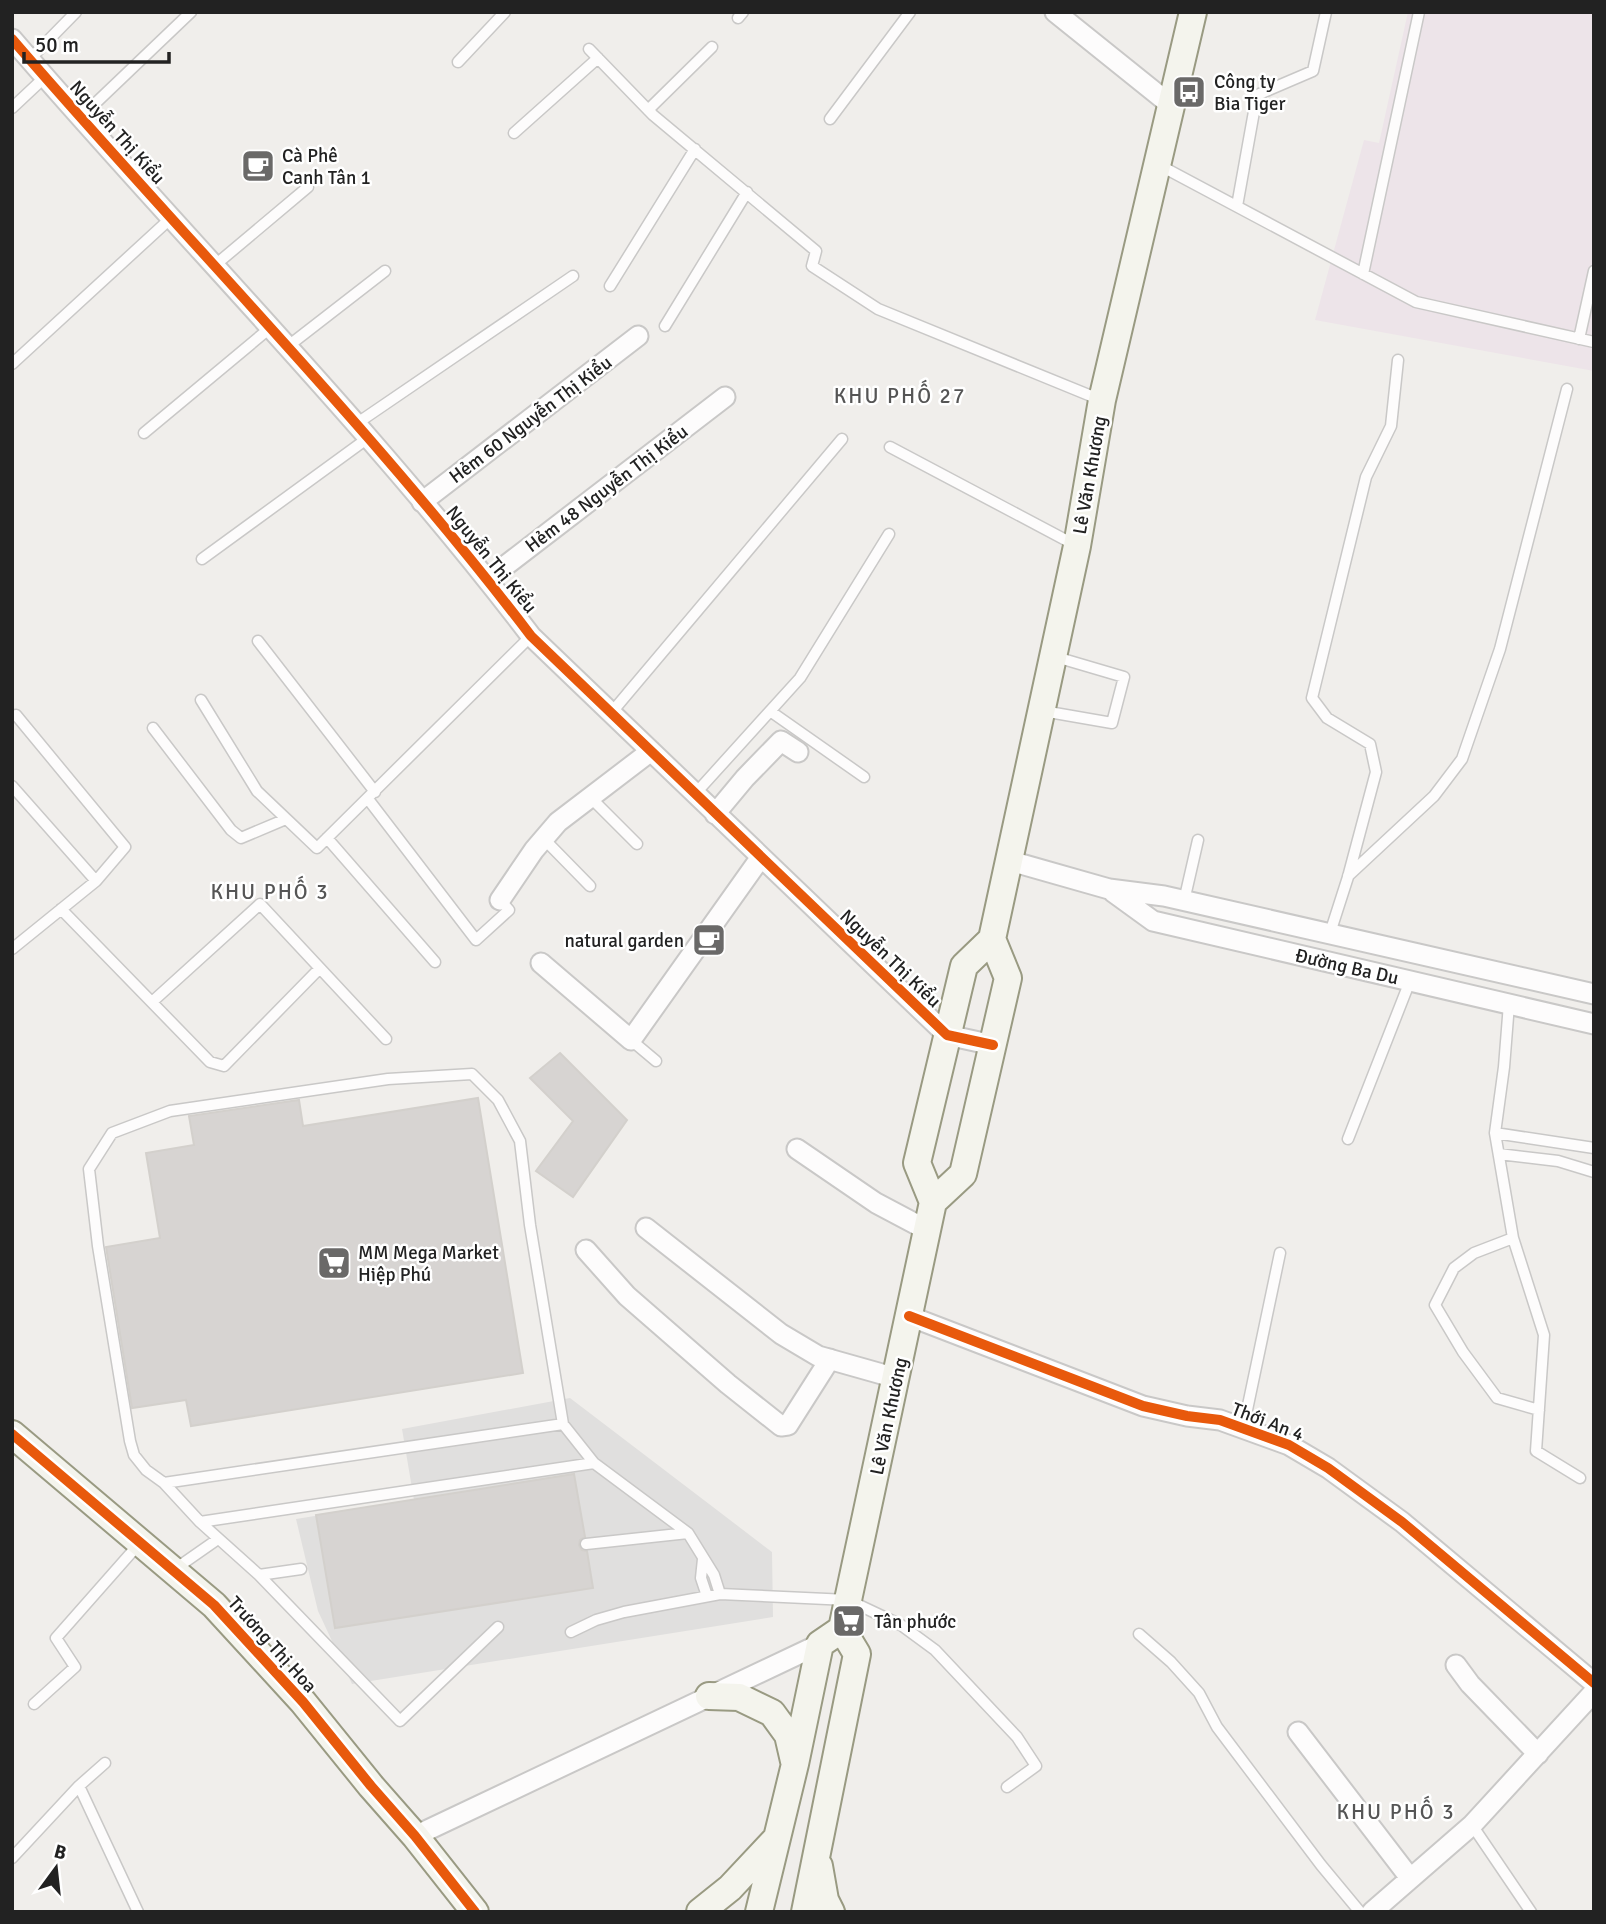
<svg xmlns="http://www.w3.org/2000/svg" width="1606" height="1924" viewBox="0 0 1606 1924" font-family="Signika,sans-serif">
	<style>
		.industrial { fill: #ede4e9 }
		.parking { fill: #e0dfde }
		.building { fill: #d7d4d2; stroke: #d3d0cc; stroke-width: 2 }
		.lines { fill: none; stroke-linecap: round; stroke-linejoin: round }
		.lane-casing { stroke: #c9c8c7; stroke-width: 13 }
		.street-casing { stroke: #c9c8c7; stroke-width: 23 }
		.secondary-casing { stroke: #999a82; stroke-width: 30 }
		.lane { stroke: #fdfcfc; stroke-width: 10 }
		.street { stroke: #fdfcfc; stroke-width: 19 }
		.secondary { stroke: #f4f4ed; stroke-width: 26 }
		.cycleway-casing { stroke: #fff; stroke-width: 15 }
		.cycleway { stroke: #e8590c; stroke-width: 10 }
		.labels { text-anchor: middle; stroke-width: 5; stroke-linejoin: round; paint-order: stroke }
		.poi-label { font-size: 19px; fill: #222; stroke: #fff; text-anchor: start }
		.street-label { font-size: 19px; fill: #222; stroke: #fff }
		.neighbourhood-label { font-size: 21px; letter-spacing: 2px; fill: #555; stroke: #fff }
	</style>
	<rect width="100%" height="100%" fill="#f0eeeb"/>
	<!-- industrial -->
	<path class="industrial" d="M1408,12H1594V371L1315,320L1364,140L1379,143Z"/>
	<!-- parking -->
	<path class="parking" d="M570,1398L772,1552L773,1617L352,1684L318,1611L296,1519L414,1500L402,1429Z"/>
	<!-- building -->
	<path class="building" d="M560,1053L627,1120L573,1197L536,1171L573,1121L530,1078Z
		M478,1098L523,1373L191,1426L186,1400L132,1408L106,1247L160,1238L146,1153L194,1145L189,1116L299,1100L303,1126Z
		M574,1474L585,1537L580,1540L579,1545L582,1550L587,1551L593,1588L335,1628L316,1515Z"/>
	<g class="lines">
		<defs>
			<path id="lane" d="M738,18L743,12
				M589,49L653,115L816,251L812,266L878,309L1101,400
				M30,59L76,12
				M458,62L505,12
				M12,108L45,77
				M648,110L712,47
				M81,117L191,12
				M830,119L910,12
				M514,133L598,58
				M1159,165L1416,302L1594,342
				M1237,206L1257,95L1313,71L1326,12
				M214,266L308,187
				M1363,274L1419,12
				M610,286L695,149
				M665,326L747,192
				M1579,339L1594,271
				M287,347L385,271
				M12,364L171,218
				M356,424L573,276
				M144,433L270,328
				M890,447L1077,546
				M202,559L368,438
				M258,641L375,792
				M201,700L257,791L317,848L531,636
				M770,711L864,777
				M1043,711L1112,723L1124,677L1056,657
				M612,712L842,439
				M153,728L231,830L241,838L286,819
				M12,786L96,881
				M695,794L800,678L889,534
				M590,797L637,844
				M368,799L476,940L509,910L500,900
				M327,838L435,962
				M543,838L590,886
				M1348,876L1434,796L1462,759L1500,649L1567,389
				M1184,901L1198,840
				M61,909L210,1062L224,1066L319,969
				M1330,933L1348,877L1376,772L1370,744L1327,718L1312,698L1366,477L1391,426L1398,360
				M12,949L96,881L125,847L16,715
				M152,1002L260,904L386,1039
				M1509,1004L1504,1067L1495,1133L1513,1238L1544,1335L1536,1451L1580,1478
				M631,1040L656,1061
				M1495,1133L1594,1148
				M1348,1139L1410,981
				M1499,1154L1558,1161L1594,1172
				M1513,1238L1474,1253L1454,1268L1435,1305L1463,1352L1497,1398L1539,1410
				M1243,1429L1280,1253
				M164,1483L563,1424
				M200,1522L594,1463
				M586,1544L688,1533
				M703,1559L701,1578L707,1596
				M175,1569L218,1539
				M259,1575L301,1569
				M498,1627L400,1721L259,1575L200,1522L164,1483L146,1470L134,1455L130,1441L98,1246L89,1169L112,1133L170,1111L388,1079L472,1074L498,1100L520,1141L530,1225L563,1424L594,1463L688,1533L714,1575L720,1594
				M571,1632L596,1620L624,1612L720,1594L848,1600L901,1625L935,1650L1017,1737L1036,1766L1007,1787
				M1139,1634L1171,1662L1199,1693L1217,1727L1321,1865L1360,1912
				M34,1704L75,1667L56,1638L138,1545
				M79,1786L138,1912
				M1472,1825L1531,1912
				M12,1858L79,1786L105,1763"/>
			<path id="street" d="M1055,12L1172,106
				M12,39C184,239 371,426 531,636L947,1035L993,1045
				M422,502L638,336
				M488,579L725,397
				M715,814L745,778L781,741L798,752
				M1007,860L1109,889L1164,896L1594,994
				M1113,892L1153,921L1594,1024
				M500,900L534,850L558,822L651,751
				M541,963L631,1040L761,857
				M797,1149L876,1203L927,1230
				M646,1228L781,1334L818,1356L896,1378
				M586,1250L627,1296L728,1384L781,1426L788,1425L830,1359
				M909,1316L1143,1406L1187,1416L1220,1420L1289,1445L1328,1468L1402,1522L1594,1683
				M1456,1665L1470,1684L1538,1754
				M1298,1732L1410,1878
				M415,1836L820,1644
				M1372,1912L1472,1825L1594,1692"/>
			<path id="secondary" d="M933,1202L963,1174L1008,978L992,939L1077,546L1102,400L1193,12
				M12,1434L214,1605L303,1702L371,1786L415,1836L475,1912
				M709,1696L739,1697L772,1713L788,1735L794,1761
				M819,1866L825,1900L831,1912
				M700,1912L730,1888L776,1839
				M759,1912L795,1764L820,1644L842,1629L848,1600L933,1202L917,1163L964,966L992,939
				M805,1912L857,1654L842,1629"/>
		</defs>
		<!-- lane casing -->
		<use href="#lane" class="lane-casing"/>
		<!-- street casing -->
		<use href="#street" class="street-casing"/>
		<!-- secondary casing -->
		<use href="#secondary" class="secondary-casing"/>
		<!-- lane -->
		<use href="#lane" class="lane"/>
		<!-- street -->
		<use href="#street" class="street"/>
		<!-- secondary -->
		<use href="#secondary" class="secondary"/>
		<defs>
			<path id="cycleway" d="M12,39C184,239 371,426 531,636L947,1035L993,1045
				M909,1316L1143,1406L1187,1416L1220,1420L1289,1445L1328,1468L1402,1522L1594,1683
				M12,1434L214,1605L303,1702L371,1786L415,1836L475,1912"/>
		</defs>
		<!-- cycleway casing -->
		<use href="#cycleway" class="cycleway-casing"/>
		<!-- cycleway -->
		<use href="#cycleway" class="cycleway"/>
	</g>
	<!-- icons -->
	<defs>
		<symbol id="bus-square" viewBox="-11 -11 22 22"><rect x="-9" y="-9" width="18" height="18" rx="4" fill="#6a6968" stroke="#fff"/><path d="M-5-6H5V4H4V6H2V4H-2V6H-4V4H-5ZM-3.5-4V0h7V-4ZM-3.5 1.2v1.5H-2V1.2ZM2 1.2v1.5H3.5V1.2Z" fill="#fff"/></symbol>
		<symbol id="cafe-square" viewBox="-11 -11 22 22"><rect x="-9" y="-9" width="18" height="18" rx="4" fill="#6a6968" stroke="#fff"/><path d="M-5.5-4.5H6V0H3Q3 3.5 0 3.5H-2.5Q-5.5 3.5-5.5 0ZM3-3.2v2h1.7v-2ZM-6 4.5H4V6H-6Z" fill="#fff"/></symbol>
		<symbol id="supermarket-square" viewBox="-11 -11 22 22"><rect x="-9" y="-9" width="18" height="18" rx="4" fill="#6a6968" stroke="#fff"/><path d="M-6-5.5h2.5l.6 2H6L4.5 2H-2.5L-4.4-4H-6ZM-1.5 3.2a1.3 1.3 0 1 0 .1 0ZM3 3.2a1.3 1.3 0 1 0 .1 0Z" fill="#fff"/></symbol>
	</defs>
	<g fill-rule="evenodd">
		<use href="#bus-square" x="1170" y="73" width="38" height="38"/>
		<use href="#cafe-square" x="239" y="147" width="38" height="38"/>
		<use href="#cafe-square" x="690" y="921" width="38" height="38"/>
		<use href="#supermarket-square" x="315" y="1244" width="38" height="38"/>
		<use href="#supermarket-square" x="830" y="1602" width="38" height="38"/>
	</g>
	<g class="labels">
		<!-- poi labels -->
		<g class="poi-label">
			<text x="1214" y="88">Công ty<tspan x="1214" dy="22">Bia Tiger</tspan></text>
			<text x="282" y="162">Cà Phê<tspan x="282" dy="22">Canh Tân 1</tspan></text>
			<text x="684" y="947" text-anchor="end">natural garden</text>
			<text x="358" y="1259">MM Mega Market<tspan x="358" dy="22">Hiệp Phú</tspan></text>
			<text x="874" y="1628">Tân phước</text>
		</g>
		<!-- street labels -->
		<g class="street-label">
			<text transform="translate(118 132) rotate(48)" y="7">Nguyễn Thị Kiểu</text>
			<text transform="translate(530 419) rotate(-37)" y="7">Hẻm 60 Nguyễn Thị Kiểu</text>
			<text transform="translate(1089 475) rotate(-80)" y="7">Lê Văn Khương</text>
			<text transform="translate(606 488) rotate(-37)" y="7">Hẻm 48 Nguyễn Thị Kiểu</text>
			<text transform="translate(492 559) rotate(51)" y="7">Nguyễn Thị Kiểu</text>
			<text transform="translate(891 958) rotate(44)" y="7">Nguyễn Thị Kiểu</text>
			<text transform="translate(1347 966) rotate(13)" y="7">Đường Ba Du</text>
			<text transform="translate(888 1416) rotate(-78)" y="7">Lê Văn Khương</text>
			<text transform="translate(1268 1421) rotate(21)" y="7">Thới An 4</text>
			<text transform="translate(273 1644) rotate(48)" y="7">Trương Thị Hoa</text>
		</g>
		<!-- neighbourhood labels -->
		<g class="neighbourhood-label">
			<text x="900" y="403">KHU PHỐ 27</text>
			<text x="270" y="899">KHU PHỐ 3</text>
			<text x="1396" y="1819">KHU PHỐ 3</text>
		</g>
	</g>
	<!-- border -->
	<rect width="1606" height="1924" fill="none" stroke="#222222" stroke-width="28"/>
	<!-- north arrow -->
	<g transform="translate(56 1868) rotate(15)" stroke="#ffffff" stroke-width="5" paint-order="stroke">
	<path d="M0-5L12 26L0 18L-12 26Z" fill="#222222"/>
	<text y="-10" font-size="19" font-weight="bold" text-anchor="middle" fill="#222222">B</text>
	</g>
	<!-- scale -->
	<path d="M24 52v10h145v-10" fill="none" stroke="#222222" stroke-width="3.5"/>
	<text x="35" y="52" font-size="21" fill="#222222" stroke="#ffffff" stroke-width="5" paint-order="stroke">50 m</text>
</svg>
